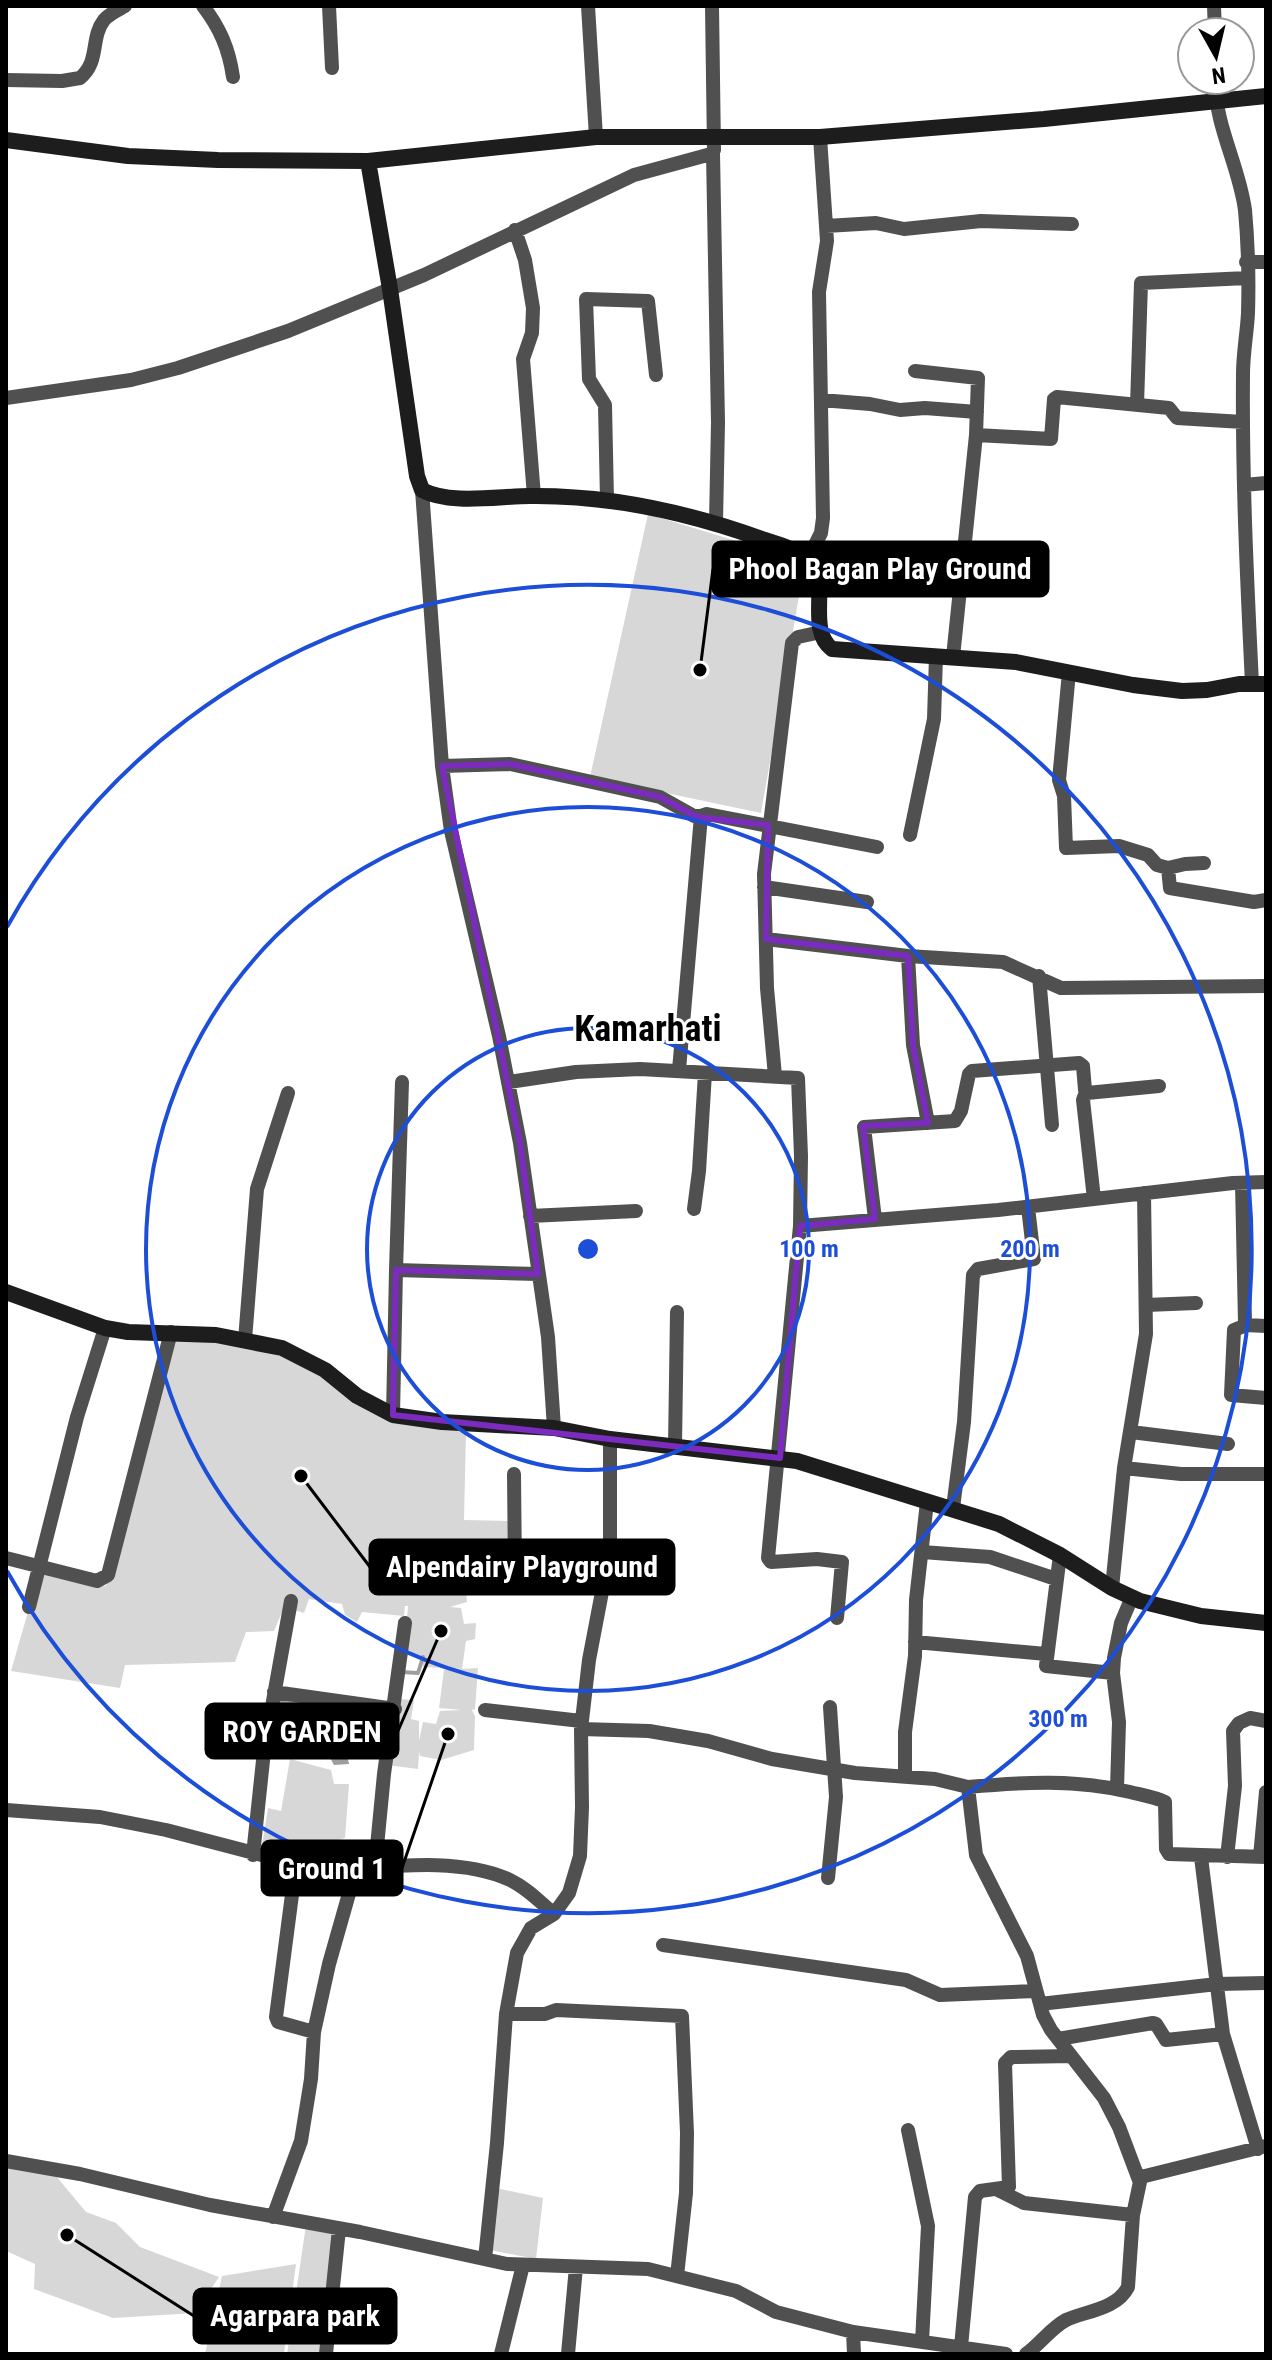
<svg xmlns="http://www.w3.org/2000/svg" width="1272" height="2360" viewBox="0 0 1272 2360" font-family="'Roboto Condensed',sans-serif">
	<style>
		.green { fill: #d7d7d7 }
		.water { fill: #9e9e9e }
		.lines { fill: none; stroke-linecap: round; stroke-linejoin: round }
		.stream { stroke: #9e9e9e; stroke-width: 4 }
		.street { stroke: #505050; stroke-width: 14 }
		.secondary { stroke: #1d1d1d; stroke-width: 16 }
		.marked { fill: none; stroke: #7b2cbf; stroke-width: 6; stroke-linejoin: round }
		.ring { fill: none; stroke: #1d4ed8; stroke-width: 4 }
		.labels { text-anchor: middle; stroke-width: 6; stroke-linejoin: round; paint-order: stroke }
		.district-label { font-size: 36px; font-weight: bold; fill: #000; stroke: #fff }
		.centre { fill: #1d4ed8; stroke: #fff; stroke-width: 4 }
		.ring-label { font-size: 24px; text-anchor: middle; font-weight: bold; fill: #1d4ed8; stroke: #fff; stroke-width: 6; stroke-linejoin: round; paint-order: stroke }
		.leader { fill: none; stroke: #000; stroke-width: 3 }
		.callout-dot { fill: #000; stroke: #fff; stroke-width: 3 }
		.callout { fill: #000; stroke: #000; stroke-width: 3 }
		.callout-label { font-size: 30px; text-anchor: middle; font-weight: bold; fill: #fff }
	</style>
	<rect width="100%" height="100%" fill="#fff"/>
	<!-- green -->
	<path class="green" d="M648,514L805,562L761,813L590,777Z
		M175,1337L288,1353L391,1417L466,1432L464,1520L511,1521L510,1560L464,1564L467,1602L450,1607L461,1608L464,1624L476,1623L475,1639L466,1641L462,1669L423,1667L422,1657L404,1653L408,1606H405L404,1616L362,1612L357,1622L345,1615L342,1604L309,1599L304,1613L291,1609L288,1598L274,1631L246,1632L235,1662L125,1665L120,1688L11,1671L40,1570L106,1586Z
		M478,1668L475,1709L472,1710L475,1716L474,1750L441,1760L420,1756L419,1752L418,1769L387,1765L398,1699L414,1700L411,1719L419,1721V1741L423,1722L436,1724L440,1711L462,1710L439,1708L444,1670Z
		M290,1759L331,1770L334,1784H349L345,1838L334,1841L332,1863L261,1852L268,1808L281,1811Z
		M6,2167L56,2176L86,2212L116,2223L140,2247L219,2277L195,2313L113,2318L34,2289L35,2264L6,2251Z
		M496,2188L543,2198L536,2259L490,2250Z
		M306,2225L339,2230L321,2354H287Z
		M296,2264L284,2354H205L222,2276Z"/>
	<!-- water -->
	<path class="water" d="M277,1696L337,1707L349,1764L334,1765L328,1754L316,1755L268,1747Z"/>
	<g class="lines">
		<!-- stream -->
		<path class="stream" d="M401,1672L418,1673L423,1657"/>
		<!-- street -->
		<path class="street" d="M203,6C220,28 229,49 233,77
			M329,6L332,68
			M588,6L596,137
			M1214,6L1215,32
			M6,80L62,81L80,78C100,62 90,38 104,20C109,14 118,10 125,6
			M1215,80C1215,126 1239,165 1245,210C1248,243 1249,280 1248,313C1247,333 1243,353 1243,374C1242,477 1247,580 1252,684
			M713,153L718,423L716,522
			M826,226L876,223L904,229L981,221L1072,224
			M515,230L525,260L533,308L532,333L523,359L534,496
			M1246,262H1266
			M915,371L978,378L976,435L953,657
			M6,398L131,380L178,368L288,331L424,275L634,175L711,154L714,150L712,6
			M821,400L870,404L900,410L925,408L977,412
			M1137,405L1141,283L1247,278
			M976,435L1051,439L1054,399L1057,397L1169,408L1177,418L1243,422
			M1244,485L1266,483
			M422,490L442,766L451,831L499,1036L520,1143L548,1337L554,1428
			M607,500L605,405L589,379L586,299L648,301L656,375
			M808,559L821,533L823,518L819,292L827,241L820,137
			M877,559L961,570
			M1069,672L1059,780L1064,796L1066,848L1119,846L1148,855L1157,865L1168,868L1170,888L1254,902L1266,900
			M442,766L510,764L660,797L694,816H701
			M910,835L934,719L936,656
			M1168,868L1185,864L1204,863
			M764,887L867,902
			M766,939L908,956L1003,962L1061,988L1266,986
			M908,956L913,1045L928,1123
			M1039,976L1052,1125
			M679,1070L701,816L707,814L877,847
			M775,1076L767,988L764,874L792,643L798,637L821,632
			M402,1082L396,1270L538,1274
			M509,1082L576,1072L640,1069L798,1078L801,1156L800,1226L768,1558L771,1562L817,1559L842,1562L837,1618
			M1086,1092L1083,1100L1094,1199
			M1242,1183L1245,1323L1244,1326L1234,1330L1231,1395L1266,1398
			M694,1209L699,1171L705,1073
			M530,1216L636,1211
			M875,1219L864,1127L955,1121L961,1111L969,1074L972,1071L1079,1063L1083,1066L1085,1090L1087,1093L1159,1086
			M800,1226L998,1210L1233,1183L1266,1182
			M1146,1305L1196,1303
			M1245,1325L1266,1326
			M245,1340L257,1189L288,1093
			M393,1415L396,1270
			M1131,1432L1228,1444
			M675,1446L677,1312
			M1124,1468L1181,1474H1266
			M514,1474L515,1574
			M953,1508L964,1422L973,1275L978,1269L1034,1259L1028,1207
			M922,1552L990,1557L1056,1579
			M1060,1555L1046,1666L1113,1673
			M6,1558L97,1581L108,1575L171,1332
			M465,1571L515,1574L603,1589
			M1112,1588L1124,1468L1146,1334L1144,1193
			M29,1607L77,1417L105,1328
			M915,1642L1046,1654
			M274,1692L395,1709
			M485,1710L581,1721
			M581,1729L649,1731L708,1741L772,1759L855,1773L935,1779L968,1787L976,1855L1027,1956L1043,2015L1051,2030L1104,2098L1119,2127L1139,2180
			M905,1776V1732L915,1656L916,1600L927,1502
			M968,1787C1023,1782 1076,1779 1130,1792C1142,1795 1155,1797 1165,1802L1166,1849L1169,1854L1266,1857
			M1117,1789L1119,1722L1113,1673L1114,1658L1121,1623L1132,1597
			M6,1810L100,1817L166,1830L296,1864L356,1869
			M253,1855L264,1751L291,1601
			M1201,1857L1223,2034L1258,2149
			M1227,1857L1235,1786L1233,1731L1239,1723L1250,1718L1266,1721
			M1260,1857L1266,1792
			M296,1864L276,2017L278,2022L314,2032
			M375,1867L384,1774L405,1623
			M828,1878L836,1797L830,1707
			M663,1945L906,1980L940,1995L1036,1991
			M1040,2004L1217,1984L1266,1983
			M506,2014H545L556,2010L682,2016L687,2133L686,2193L677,2276
			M1058,2039L1153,2023L1156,2024L1166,2040L1223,2034
			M908,2130L928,2226L922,2342
			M6,2161L80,2174L210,2205L360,2232L507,2264L648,2269L736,2291L776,2312L853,2332L1006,2354
			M998,2190L1024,2203L1133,2215
			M273,2217L301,2141L311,2079L314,2032L329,1964L356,1869C404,1865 465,1859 510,1880C527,1888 540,1902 554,1914
			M485,2259L497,2143L506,2014L517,1953L531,1928L554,1914L569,1893L580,1856L582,1807L581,1729L589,1660L610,1550V1439
			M853,2332L854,2354
			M961,2347L975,2197L980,2191L1009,2187L1005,2063L1011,2057L1071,2056
			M326,2354L339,2229
			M501,2354L523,2265
			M568,2354L576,2267
			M1026,2354C1040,2344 1051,2328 1066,2320C1086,2311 1117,2309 1128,2287L1133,2215L1141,2177L1266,2146"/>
		<!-- secondary -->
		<path class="secondary" d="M6,140L128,156L218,160L368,161L596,137H820L1044,119L1266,96
			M368,161L390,289L417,476L422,490C450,505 499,496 530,496C611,495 687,512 762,539C777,544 795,549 807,558C833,581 805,628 832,649L1016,662L1133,685L1182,691L1207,690L1239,684H1266
			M6,1292L105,1328L128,1332L216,1335L282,1348L325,1370L357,1396L393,1415L442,1422L554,1428L610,1439L797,1461L999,1524L1060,1555L1112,1588L1140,1601L1201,1616L1266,1623"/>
	</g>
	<!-- marked area -->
	<path class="marked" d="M510,764L660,797L697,817L768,825L766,939L908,956L913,1045L928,1123L863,1126L875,1219L800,1226L780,1458L393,1415L396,1270L538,1274L520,1143L442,766Z"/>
	<!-- distance rings -->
	<g class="ring">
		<circle cx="588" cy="1249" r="221"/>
		<circle cx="588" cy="1249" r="442"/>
		<path d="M7 927A664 664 0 1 1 7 1571"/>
	</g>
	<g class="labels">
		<!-- district labels -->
		<g class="district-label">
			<text x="648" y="1041">Kamarhati</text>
		</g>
	</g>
	<circle cx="588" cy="1249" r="12" class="centre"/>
	<g class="ring-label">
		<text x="809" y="1257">100 m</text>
		<text x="1030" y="1257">200 m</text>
		<text x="1058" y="1727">300 m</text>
	</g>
	<!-- callouts -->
	<path class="leader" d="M700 670L713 569M301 1476L370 1567M441 1631L398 1731M448 1734L402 1868M67 2235L194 2316"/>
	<g class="callout-dot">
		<circle cx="700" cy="670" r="8"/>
		<circle cx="301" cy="1476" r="8"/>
		<circle cx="441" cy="1631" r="8"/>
		<circle cx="448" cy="1734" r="8"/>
		<circle cx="67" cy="2235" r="8"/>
	</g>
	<g class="callout">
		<rect x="713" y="542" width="335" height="54" rx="8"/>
		<rect x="370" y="1540" width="304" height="54" rx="8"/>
		<rect x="206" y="1704" width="192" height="54" rx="8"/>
		<rect x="262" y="1841" width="140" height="54" rx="8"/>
		<rect x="194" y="2289" width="202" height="54" rx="8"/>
	</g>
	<g class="callout-label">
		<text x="880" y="579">Phool Bagan Play Ground</text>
		<text x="522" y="1577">Alpendairy Playground</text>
		<text x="302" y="1742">ROY GARDEN</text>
		<text x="332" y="1879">Ground 1</text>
		<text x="295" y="2326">Agarpara park</text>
	</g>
	<!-- border -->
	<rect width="1272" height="2360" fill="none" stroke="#000000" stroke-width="16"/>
	<!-- north arrow -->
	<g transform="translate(1216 56) rotate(172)"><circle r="38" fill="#ffffff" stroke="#999999" stroke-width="2"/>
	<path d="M0-6L14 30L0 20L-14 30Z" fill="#000000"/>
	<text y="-12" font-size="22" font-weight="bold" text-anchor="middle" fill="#000000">N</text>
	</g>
</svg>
